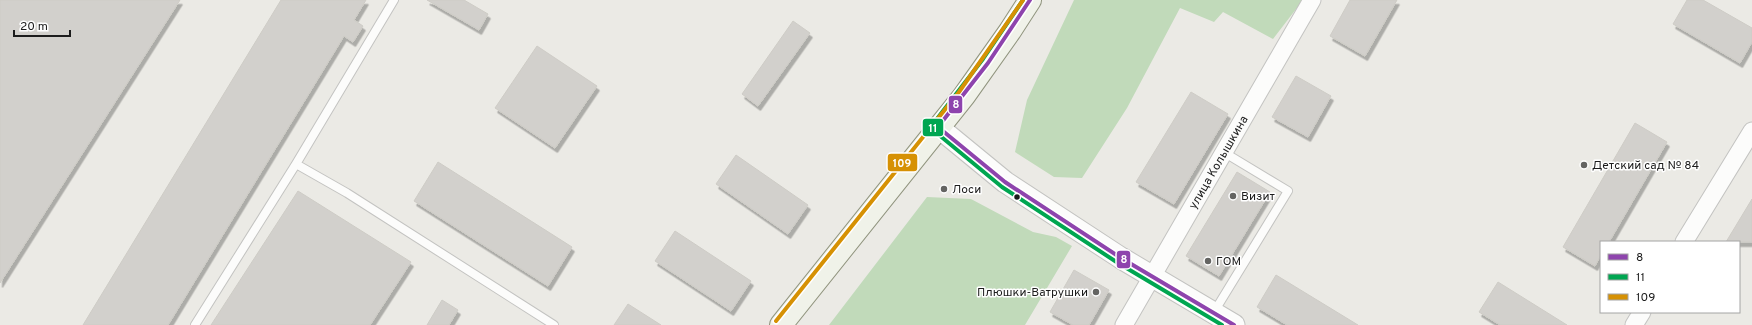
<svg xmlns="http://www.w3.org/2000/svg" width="1752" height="325" viewBox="0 0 1752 325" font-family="Overpass,sans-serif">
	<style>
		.forest { fill: #c1daba }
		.building { fill: #d2d0cc; stroke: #ceccc6; filter: url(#shadow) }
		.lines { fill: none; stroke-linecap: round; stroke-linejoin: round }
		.service-casing { stroke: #c3c3c1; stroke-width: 10 }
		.minor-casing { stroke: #c3c3c1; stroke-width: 19 }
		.tertiary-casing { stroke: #c3c3c1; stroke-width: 23 }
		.secondary-casing { stroke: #90947e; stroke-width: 24 }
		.service { stroke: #fcfcfb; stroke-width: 8 }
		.minor { stroke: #fcfcfb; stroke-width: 17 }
		.tertiary { stroke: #fcfcfb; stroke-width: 21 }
		.secondary { stroke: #f0f2e9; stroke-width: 22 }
		.bus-1-casing { stroke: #fff; stroke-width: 7 }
		.bus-2-casing { stroke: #fff; stroke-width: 7 }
		.bus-3-casing { stroke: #fff; stroke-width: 7 }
		.bus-1 { stroke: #8e44ad; stroke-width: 4 }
		.bus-2 { stroke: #00a651; stroke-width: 4 }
		.bus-3 { stroke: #d69104; stroke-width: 4 }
		.poi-dot { fill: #646462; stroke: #fff; stroke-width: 1.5 }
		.bus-dot { fill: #1c1c1c; stroke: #fff; stroke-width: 1.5 }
		.labels { text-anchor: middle; stroke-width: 3; stroke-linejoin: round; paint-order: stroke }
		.street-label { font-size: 12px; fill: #1c1c1c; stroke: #fff }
		.poi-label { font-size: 12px; fill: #1c1c1c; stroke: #fff; text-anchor: start }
		.line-badge { stroke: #fff; stroke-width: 1.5 }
		.badge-label { font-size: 11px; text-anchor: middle; font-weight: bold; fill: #fff }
	</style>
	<defs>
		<filter id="shadow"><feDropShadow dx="2.5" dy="4.5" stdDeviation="0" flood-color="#0004"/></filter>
	</defs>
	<rect width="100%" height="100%" fill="#ebeae5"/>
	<!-- forest -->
	<path class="forest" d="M1074,0H1303L1273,39L1223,12L1214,22L1180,8L1127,108L1082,178L1054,177L1015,152L1027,100Z
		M927,197L971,199L1033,232L1056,237L1072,246L1025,325H829Z"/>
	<!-- building -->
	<path class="building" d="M0,0H180L0,283Z
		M281,0H366L354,20L363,26L353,42L344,36L168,325H83Z
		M427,0H464L488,14L479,30Z
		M1350,0H1397L1365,56L1330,36Z
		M1687,0H1703L1752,28V42L1740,63L1673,24Z
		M793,21L810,33L758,106L742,94Z
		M537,46L597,86L555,148L495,108Z
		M1296,76L1331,96L1308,137L1272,117Z
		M1191,92L1228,114L1174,204L1136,182Z
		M1635,123L1667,142L1609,242H1601V255L1595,266L1563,247Z
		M736,155L808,205L788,234L716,184Z
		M438,162L572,247L548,286L414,201Z
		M1237,172L1270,192L1219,276L1186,256Z
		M298,191L411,262L370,325H211Z
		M1752,199V242H1726Z
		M675,231L751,281L731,311L655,261Z
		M1074,270L1109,290L1089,325H1073L1050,312Z
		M1276,275L1358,325H1287L1257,307Z
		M1498,282L1567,325H1500L1479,312Z
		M442,300L458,310L449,325H427Z
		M628,304L661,325H614Z"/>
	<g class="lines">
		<defs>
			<path id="service" d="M296,164L347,193L554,325
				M1214,312L1288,191L1225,153
				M195,325L296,164L394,0"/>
			<g id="minor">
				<path d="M1684,242L1752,131"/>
				<path id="s1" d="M1124,325L1312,0"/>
				<path d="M1634,325L1642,312"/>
			</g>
			<path id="tertiary" d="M938,127L1005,182L1121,258L1234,325"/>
			<path id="secondary" d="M781,325L964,96L1010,31L1030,0"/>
		</defs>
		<!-- service casing -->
		<use href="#service" class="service-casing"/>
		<!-- minor casing -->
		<use href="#minor" class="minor-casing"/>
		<!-- tertiary casing -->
		<use href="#tertiary" class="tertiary-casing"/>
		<!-- secondary casing -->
		<use href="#secondary" class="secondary-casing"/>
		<!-- service -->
		<use href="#service" class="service"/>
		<!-- minor -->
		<use href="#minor" class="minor"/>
		<!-- tertiary -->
		<use href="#tertiary" class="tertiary"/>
		<!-- secondary -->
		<use href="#secondary" class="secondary"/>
		<defs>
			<path id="bus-1" d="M1030,0L988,63L938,127L1005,182L1121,258L1234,325"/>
			<path id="bus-2" d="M1023,0L983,59L933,124V130L1002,187L1118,263L1222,325"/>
			<path id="bus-3" d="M776,321L959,92L1023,0"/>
		</defs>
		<!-- bus-1 casing -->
		<use href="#bus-1" class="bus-1-casing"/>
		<!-- bus-2 casing -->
		<use href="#bus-2" class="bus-2-casing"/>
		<!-- bus-3 casing -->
		<use href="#bus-3" class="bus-3-casing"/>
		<!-- bus-1 -->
		<use href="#bus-1" class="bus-1"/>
		<!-- bus-2 -->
		<use href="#bus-2" class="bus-2"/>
		<!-- bus-3 -->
		<use href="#bus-3" class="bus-3"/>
	</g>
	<!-- markers -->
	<g class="poi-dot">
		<circle cx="1584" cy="165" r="4"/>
		<circle cx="944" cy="189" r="4"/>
		<circle cx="1233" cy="196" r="4"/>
		<circle cx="1208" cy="261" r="4"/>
		<circle cx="1096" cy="292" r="4"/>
	</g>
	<circle class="bus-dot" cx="1017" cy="197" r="3.5"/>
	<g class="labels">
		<!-- street labels -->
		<g class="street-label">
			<text dy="4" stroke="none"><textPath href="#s1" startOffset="188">улица Колышкина</textPath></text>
		</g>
		<!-- poi labels -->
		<g class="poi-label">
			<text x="1592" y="169">Детский сад № 84</text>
			<text x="952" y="193">Лоси</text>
			<text x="1241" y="200">Визит</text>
			<text x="1216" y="265">ГОМ</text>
			<text x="1088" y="296" text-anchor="end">Плюшки-Ватрушки</text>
		</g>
	</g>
	<g class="line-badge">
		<rect x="948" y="95" width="15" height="19" rx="4" fill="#8e44ad"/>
		<rect x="922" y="118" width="22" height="19" rx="4" fill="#00a651"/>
		<rect x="887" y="153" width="31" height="19" rx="4" fill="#d69104"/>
		<rect x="1116" y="250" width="15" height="19" rx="4" fill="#8e44ad"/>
	</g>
	<g class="badge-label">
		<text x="956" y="108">8</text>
		<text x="933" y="132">11</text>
		<text x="902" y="167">109</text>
		<text x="1124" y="263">8</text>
	</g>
	<!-- legend -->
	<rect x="1600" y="241" width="140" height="72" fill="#ffffff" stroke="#a4a4a4"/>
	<rect x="1608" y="254" width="20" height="6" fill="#8e44ad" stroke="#a4a4a4"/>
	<text x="1636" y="261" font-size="12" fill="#1c1c1c">8</text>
	<rect x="1608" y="274" width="20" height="6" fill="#00a651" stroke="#a4a4a4"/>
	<text x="1636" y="281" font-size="12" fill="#1c1c1c">11</text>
	<rect x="1608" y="294" width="20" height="6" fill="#d69104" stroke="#a4a4a4"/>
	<text x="1636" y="301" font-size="12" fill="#1c1c1c">109</text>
	<!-- scale -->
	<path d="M14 30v6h56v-6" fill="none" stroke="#1c1c1c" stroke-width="2"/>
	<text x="20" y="30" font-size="12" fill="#1c1c1c" stroke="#ffffff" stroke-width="3" paint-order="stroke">20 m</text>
</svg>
